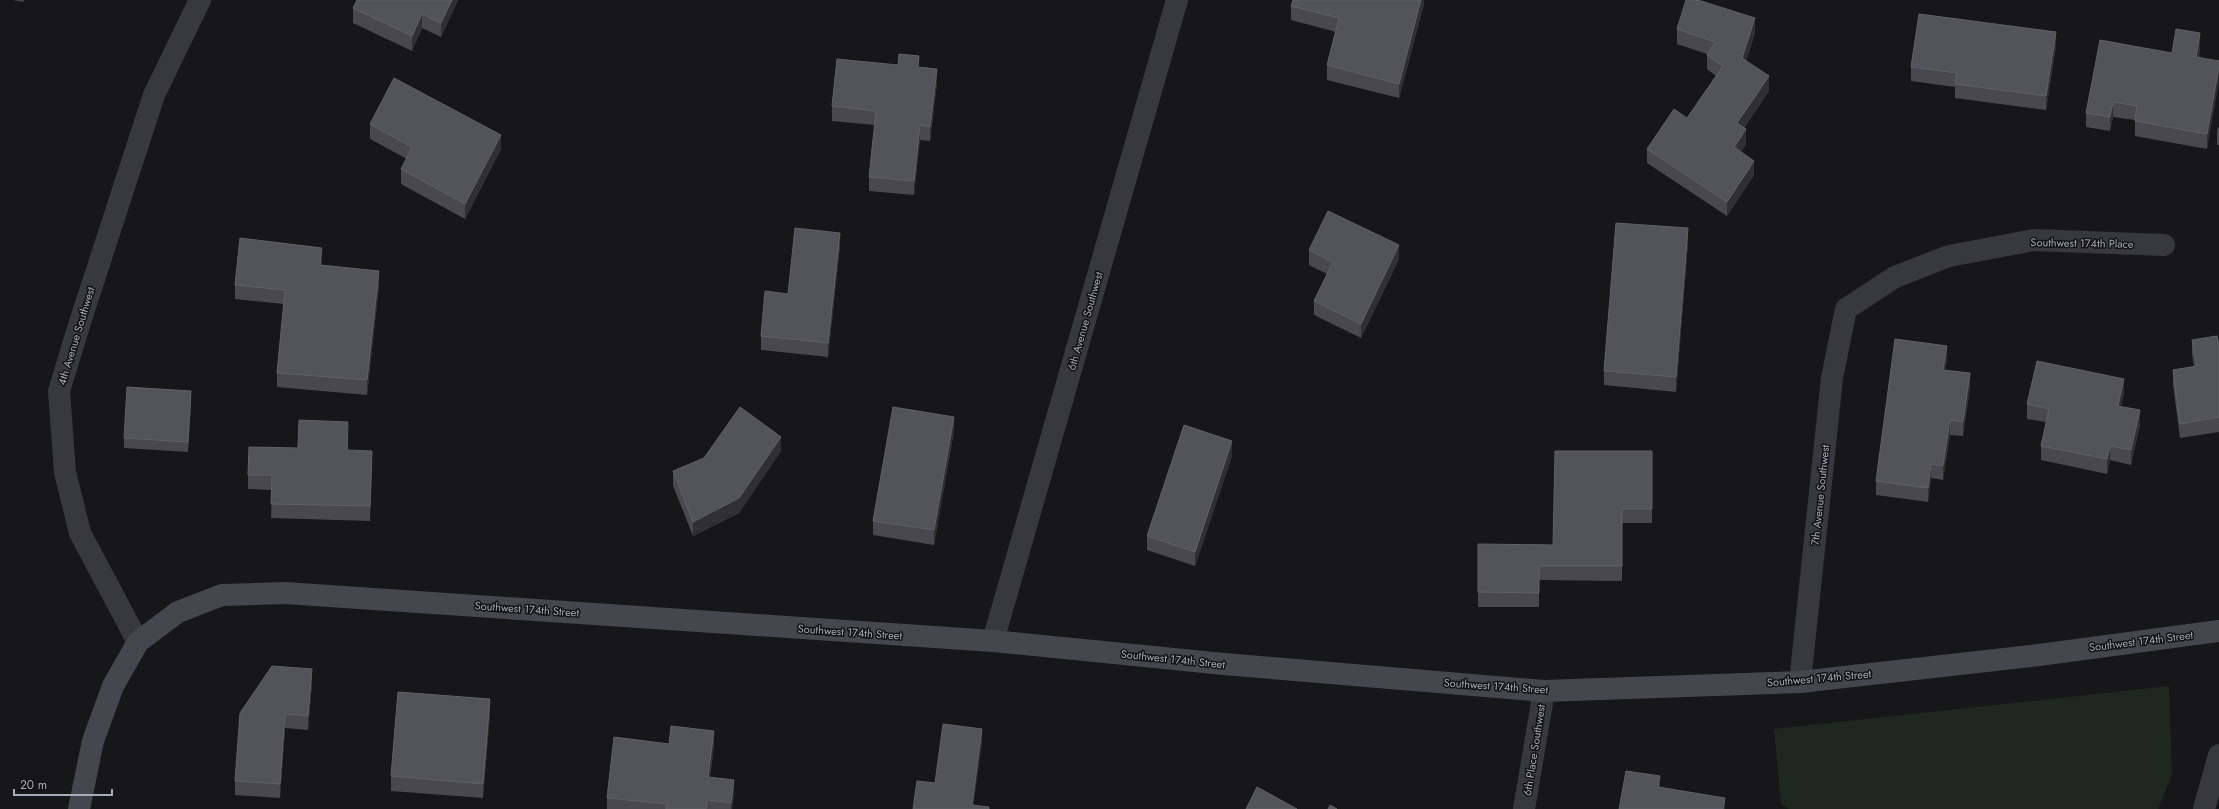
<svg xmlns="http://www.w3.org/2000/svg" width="2219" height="809" viewBox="0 0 2219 809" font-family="Jost,sans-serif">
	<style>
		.green { fill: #1e2821 }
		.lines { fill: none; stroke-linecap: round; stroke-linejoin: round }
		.street { stroke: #38383f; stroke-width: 22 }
		.secondary { stroke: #45474f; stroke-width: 22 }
		.wall { fill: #48484e }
		.shaded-wall { fill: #303034 }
		.building { fill: #53535a; stroke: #606169 }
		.labels { text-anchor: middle; stroke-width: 3; stroke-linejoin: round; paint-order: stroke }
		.street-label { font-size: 11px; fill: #a8abba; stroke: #121214 }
	</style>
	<rect width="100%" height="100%" fill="#171719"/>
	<!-- green -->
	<path class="green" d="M2169,686L2172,775L2158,809H1789L1781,804L1774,729Z"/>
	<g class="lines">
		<!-- street -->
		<path class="street" d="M993,641L1177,0
			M138,642L80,533L65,472L59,391L81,319L154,95L200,0
			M1800,682L1832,378L1846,309L1895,277L1949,256L2034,240L2164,245
			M1524,809L1544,691
			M2204,809L2219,755"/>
		<!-- secondary -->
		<path class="secondary" d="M79,809L93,741L113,686L138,642L178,612L222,595L285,593L993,641L1224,664L1544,691L1800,682L2039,655L2219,631"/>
	</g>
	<!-- wall -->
	<path class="wall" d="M13,0H24L23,2Z
		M357,0H458L441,37L422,28L412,51L353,23V8Z
		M1424,0V4L1399,98L1327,80V65L1336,32L1291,20V6Z
		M1677,29L1755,33L1746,61L1769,91L1744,128L1746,144L1741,152L1754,175L1727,216L1647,163V149L1687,118L1716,76L1707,69V54L1677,44Z
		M2056,46L2046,110L1955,98V87L1911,81V67Z
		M2200,47L2199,58L2219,61L2207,149L2135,136V120L2113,117L2110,131L2086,127V113L2172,53Z
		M919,67L937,83L930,141L920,140L914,195L869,191V177L875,125L832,121V106Z
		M370,124L501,149L465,219L401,184V169L407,159L370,139Z
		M2219,126V145H2217V130Z
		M1688,243L1676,392L1604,385V371Z
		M840,247L828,357L761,350V336L788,294Z
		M1309,250L1399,259L1361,338L1314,315V301L1327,274L1309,265Z
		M322,263L321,265L379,286L367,395L277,387V373L284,304L235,299V285Z
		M2192,340L2219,344V432L2180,438L2173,385V370L2194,367L2192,354Z
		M1947,360L1945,370L1970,388L1963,436L1950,435L1943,480L1931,478L1928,502L1876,495V481Z
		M2124,393L2121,406L2140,425L2131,465L2110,460L2107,474L2041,460V446L2046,422L2027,419V404Z
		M191,401L188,452L124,448V438Z
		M954,431L934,545L873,535V521Z
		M348,436V450L372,465L370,521L271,518L272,490L248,489V475L298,448Z
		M781,451L739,513L693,536L673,486V471Z
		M1652,451V523H1622V581L1539,580V607H1478V544L1553,545Z
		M1232,456L1195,566L1147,550V536Z
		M312,683L308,730L285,728L280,798L235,795V781L240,713Z
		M490,713L483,798L391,791V776Z
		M669,744L714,746L710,777L734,794L732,809H607V798Z"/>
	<!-- shaded-wall -->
	<path class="shaded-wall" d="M452,0H458L441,37V23Z
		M1421,0H1424V4L1399,98V84Z
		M422,14V28L412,51V36Z
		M1755,18V33L1742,73V58Z
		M2056,32V46L2046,110V96Z
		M2200,33V47L2196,72V57Z
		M2219,67V82L2207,149V134Z
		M937,69V83L930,141V127Z
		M1769,76V91L1737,138V123Z
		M2113,102V117L2110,131V117Z
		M920,125V140L914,195V181Z
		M1746,129V144L1734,162V147Z
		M501,135V149L465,219V204Z
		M1754,161V175L1727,216V202Z
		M1688,228V243L1676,392V377Z
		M840,233V247L828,357V343Z
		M1399,245V259L1361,338V324Z
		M322,248V263L320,279V265Z
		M379,271V286L367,395V380Z
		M1947,346V360L1943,384V370Z
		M1970,373V388L1963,436V422Z
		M2124,379V393L2118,420V406Z
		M191,391V401L188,452V442Z
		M2140,410V425L2131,465V450Z
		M954,417V431L934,545V530Z
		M1950,420V435L1943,480V466Z
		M781,437V451L739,513L693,536V522Z
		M1232,441V456L1195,566V552Z
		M2110,446V460L2107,474V459Z
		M372,451V465L370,521V506Z
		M1931,464V478L1928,502V488Z
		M312,669V683L308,730V716Z
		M490,699V713L483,798V784Z
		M285,714V728L280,798V784Z
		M982,729V743L973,809L972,805Z
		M714,731V746L708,791V777Z
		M1660,776V791L1658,787Z
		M734,780V794L732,809H731V803Z
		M1725,798V809H1723Z"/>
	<!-- building -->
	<path class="building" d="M357,0H452L441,23L422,14L412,36L353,8Z
		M1293,0H1421L1399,84L1327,65L1339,18L1291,6Z
		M1686,0H1698L1755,18L1742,58L1769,76L1737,123L1746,129L1734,147L1754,161L1727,202L1647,149L1674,109L1687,118L1723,66L1707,55L1715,42L1677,29Z
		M1919,14L2056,32L2046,96L1955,84L1957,73L1911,67Z
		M2176,29L2200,33L2196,57L2219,61V67L2207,134L2135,121L2137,106L2113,102L2110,117L2086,113L2100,40L2172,53Z
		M899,54L919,56L918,67L937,69L930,127L920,125L914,181L869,177L876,111L832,106L837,59L898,65Z
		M394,78L501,135L465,204L401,169L412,147L370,124Z
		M1328,211L1399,245L1361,324L1314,301L1333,262L1309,250Z
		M1616,223L1688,228L1676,377L1604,371Z
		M795,228L840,233L828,343L761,336L765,291L788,294Z
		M240,238L322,248L320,265L379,271L367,380L277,373L285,290L235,285Z
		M2217,336L2219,344V417L2180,424L2173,370L2197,366L2192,340Z
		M1895,339L1947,346L1943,370L1970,373L1963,422L1950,420L1943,466L1931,464L1928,488L1876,481Z
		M2037,361L2124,379L2118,406L2140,410L2131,450L2110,446L2107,459L2041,446L2049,409L2027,404Z
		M127,387L191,391L188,442L124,438Z
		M740,407L781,437L739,498L693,522L673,471L704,458Z
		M893,407L954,417L934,530L873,521Z
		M299,420L348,422L347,450L372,451L370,506L271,504L272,475H248L249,447L298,448Z
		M1184,425L1232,441L1195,552L1147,536Z
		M1555,451H1652V509H1622V566H1539V593L1478,592V544L1553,545Z
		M272,666L312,669L308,716L285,714L280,784L235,781L240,713Z
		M398,692L490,699L483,784L391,776Z
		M943,724L982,729L972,805L989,807V809H913L917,781L935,783Z
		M671,726L714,731L708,777L734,780L731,803L707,800L706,809H666L667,804L607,798L614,737L669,744Z
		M1626,771L1660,776L1658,787L1725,798L1723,809H1619Z
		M1257,787L1297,809H1246Z
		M1330,805L1337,809H1328Z"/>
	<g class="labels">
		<!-- street labels -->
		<g class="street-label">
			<text transform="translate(2082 243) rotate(1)" y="4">Southwest 174th Place</text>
			<text transform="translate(1085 321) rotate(-74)" y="4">6th Avenue Southwest</text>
			<text transform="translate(76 336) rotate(-73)" y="4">4th Avenue Southwest</text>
			<text transform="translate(1820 495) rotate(-84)" y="4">7th Avenue Southwest</text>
			<text transform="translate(527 609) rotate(4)" y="4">Southwest 174th Street</text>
			<text transform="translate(850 632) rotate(4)" y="4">Southwest 174th Street</text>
			<text transform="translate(2141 641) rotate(-7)" y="4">Southwest 174th Street</text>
			<text transform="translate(1173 659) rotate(6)" y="4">Southwest 174th Street</text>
			<text transform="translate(1819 678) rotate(-5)" y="4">Southwest 174th Street</text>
			<text transform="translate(1496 686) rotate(4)" y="4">Southwest 174th Street</text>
			<text transform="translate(1534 750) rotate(-81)" y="4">6th Place Southwest</text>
		</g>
	</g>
	<!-- scale -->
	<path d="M14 789v6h98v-6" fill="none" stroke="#a8abba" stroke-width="2"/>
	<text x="20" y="789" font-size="12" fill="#a8abba" stroke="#121214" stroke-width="3" paint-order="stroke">20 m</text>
</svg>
